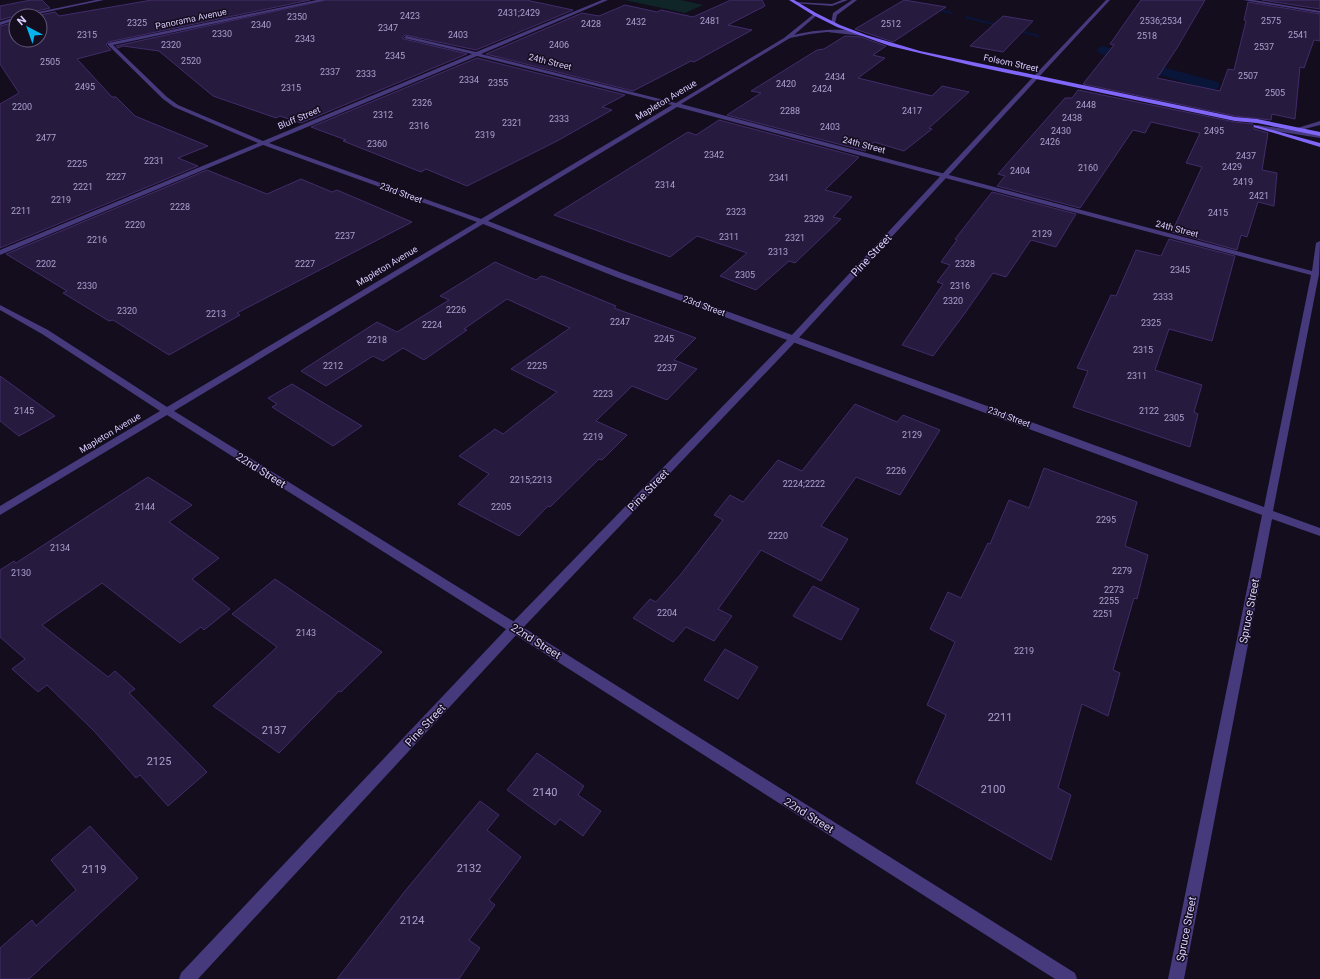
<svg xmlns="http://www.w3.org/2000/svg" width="1320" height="979" viewBox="0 0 1320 979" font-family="Roboto,sans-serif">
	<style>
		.green { fill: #102528 }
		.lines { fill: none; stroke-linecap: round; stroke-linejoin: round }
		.stream { fill: #0a153a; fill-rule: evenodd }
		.canal { fill: #0a153a; fill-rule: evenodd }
		.building { fill: #271a3f; stroke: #422c6a }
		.minor { fill: #46397c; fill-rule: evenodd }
		.tertiary { fill: #46397c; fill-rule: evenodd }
		.secondary { fill: #8067fa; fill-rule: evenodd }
		.labels { text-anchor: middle; stroke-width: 3; stroke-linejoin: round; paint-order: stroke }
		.number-label { font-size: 9px; fill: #aca0ce }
		.far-street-label { font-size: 9px; fill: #d9ccfd; stroke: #130d1e }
		.street-label { font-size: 11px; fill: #d9ccfd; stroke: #130d1e }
		.near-number-label { font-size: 11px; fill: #aca0ce }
	</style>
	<rect width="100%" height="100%" fill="#130d1e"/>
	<!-- green -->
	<path class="green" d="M625,0H681L703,5L685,13Z"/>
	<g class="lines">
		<!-- stream -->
		<path class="stream" d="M929,6L952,12L953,13L951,14L928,8Z
			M966,16L1039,35L1040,36L1038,37L965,18Z"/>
		<!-- canal -->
		<path class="canal" d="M1104,46L1155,65L1218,82L1220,85L1218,88L1212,90L1145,71L1099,53L1097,50L1099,47Z"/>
	</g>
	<!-- building -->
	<path class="building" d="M31,0H42L50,8L19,15L0,20V6Z
		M152,0H310L108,42L106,45L111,50L77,59L112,97H116L135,116L208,146L178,158L198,166L0,248V104L19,93L0,64V26L16,22V40H40V16H35L55,12L59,16Z
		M326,0H526L573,10L476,50L405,35L402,38L404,39L467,54L301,123L280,116L276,118L213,96L159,51L123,46L118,48L116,46Z
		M731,0H762L765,6L728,25L752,30L694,62L691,61L633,91L486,54L582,13L599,16L625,5L657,12L661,10L693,17Z
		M904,0L946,7L893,42L855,29Z
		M1141,0H1205L1177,48L1157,78L1220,91L1228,69L1234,70L1246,21L1244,20L1248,2L1320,14V41L1314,40L1304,68L1300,67L1295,119L1272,114L1271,120L1235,116L1083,84L1114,45L1110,44Z
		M1262,0H1320V9Z
		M1003,16L1033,21L1003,52L970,46Z
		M845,36L861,37L886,46L873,55L885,58L858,78L932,96L942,86L969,92L929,128L932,129L904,151L874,142L865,151L727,115L761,93L751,91L817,50L824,49Z
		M477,58L625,95L602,107L612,110L557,141L467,186L426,169L421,172L343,141L346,140L311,127Z
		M1078,90L1235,122L1253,124L1254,129L1268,133L1262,170L1277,173L1274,206L1258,202L1247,237L1241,235L1237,250L1172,232L1202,167L1186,163L1200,133L1151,122L1145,133L1133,130L1080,208L997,186L1005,176L998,174L1065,98H1072Z
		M719,120L859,157L825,190L852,197L833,217L841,219L795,263L789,261L756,290L720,276L747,253L697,236L670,257L554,215L688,132L696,135Z
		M207,170L267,194L301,179L332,192L337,190L412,222L237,313L240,315L169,355L113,320L109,321L63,293L67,291L6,254Z
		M992,192L1076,214L1056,247L1031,240L1006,277L993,273L965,313L933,356L902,345L943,284L937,282L950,265L941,262L957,240L955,239Z
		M1169,239L1235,256L1212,341L1169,329L1155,370L1202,385L1194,412L1198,414L1190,447L1073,407L1088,371L1077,368L1111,295L1116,296L1136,250L1161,256Z
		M495,262L536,280L541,276L546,277L616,306L614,308L696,338L674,360L697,369L667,400L632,386L596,421L627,435L602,460L599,459L550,507L548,506L519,536L458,504L489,474L459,456L495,429L503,434L557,392L511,369L570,328L507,299L464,329L467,330L424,360L403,348L383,361L373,356L326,386L301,371L377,322L397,332L449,300L440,296Z
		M0,376L55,416L19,436L0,421Z
		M292,384L362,426L333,446L272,407L277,404L268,398Z
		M855,404L897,422L903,415L940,430L900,495L856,477L821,526L848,539L821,581L761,550L718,609L732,616L714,641L686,627L673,642L633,618L650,599L656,602L681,574L723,520L714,515L730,495L743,502L778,460L802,471Z
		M1044,468L1137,502L1125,546L1148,555L1137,599L1134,598L1113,670L1120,673L1108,716L1082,704L1058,788L1071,795L1051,860L916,783L946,715L927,705L955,642L930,629L948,592L961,598L988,543L990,544L1009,500L1029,508Z
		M148,477L192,505L169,522L219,558L192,579L230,609L204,630L201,627L180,643L102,583L42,625L108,677L115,671L135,689L129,693L207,772L168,806L140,775L136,778L94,731L47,685L38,692L12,669L25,659L0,637V570L14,561L16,563Z
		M275,579L382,652L341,692L339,691L279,753L213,706L277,647L232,614Z
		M813,586L859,609L841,640L793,616Z
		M725,649L758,667L738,699L704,680Z
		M537,753L584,786L578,795L601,811L583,836L560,819L555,825L507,790Z
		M480,801L499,815L487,830L521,857L489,900L495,905L469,940L480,948L459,979H337L405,891Z
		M90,826L138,878L29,979H0V948L32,920L36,926L76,890L51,860Z"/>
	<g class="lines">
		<!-- minor -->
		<path class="minor" d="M96,0H104L28,16H19Z
			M317,0H325L113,45L167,97L178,105L263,141L472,54L404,38L406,36L476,52L602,0H608L481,54L676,103L784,38L815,13L817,15L794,35C811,30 849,26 865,35L863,36L827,32L810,34L790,38L681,104L1312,271L1316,243L1320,241L1319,274L1273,511L1320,528V536L1272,519L1184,979H1168L1262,515L616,277L483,224L174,411L555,647L1075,973L1077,979H1055L547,655L167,415L0,515V506L160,411L42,334L0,310V305L48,330L167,407L477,222L263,145L0,255V250L258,143L174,107L163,99L108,45V43ZM477,56L672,105L481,219L269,143ZM677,107L1311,275L1264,507L622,273L488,221Z
			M1106,0H1110L1037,79H1033V77Z
			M16,17V20L0,25V22Z
			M1320,121V125L1297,131L1294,129Z
			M1257,125L1320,134V138L1255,128L1254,127Z"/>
		<!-- tertiary -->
		<path class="tertiary" d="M842,0H848L832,6L793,3L795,2L832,4Z
			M852,0H857L837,15L835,23L831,24L833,13Z
			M1243,0H1253L1320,11V13Z
			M1033,77L1038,78L796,341L519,632L198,979H179L181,973L511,624L790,337Z"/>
		<!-- secondary -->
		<path class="secondary" d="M789,0H794L816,13L840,25L866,35L920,51L1235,117L1257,119L1320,132V136L1257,123L1235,121L974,66L890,46L837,27L813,15Z
			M1254,125L1320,143V147L1254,127Z"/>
	</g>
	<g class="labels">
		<!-- number labels -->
		<g class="number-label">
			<text x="519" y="16">2431;2429</text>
			<text x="410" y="19">2423</text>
			<text x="297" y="20">2350</text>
			<text x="710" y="24">2481</text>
			<text x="1161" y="24">2536;2534</text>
			<text x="1271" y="24">2575</text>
			<text x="636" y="25">2432</text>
			<text x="137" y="26">2325</text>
			<text x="591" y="27">2428</text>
			<text x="891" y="27">2512</text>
			<text x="261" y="28">2340</text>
			<text x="388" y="31">2347</text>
			<text x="222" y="37">2330</text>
			<text x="87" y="38">2315</text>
			<text x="458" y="38">2403</text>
			<text x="1298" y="38">2541</text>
			<text x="1147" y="39">2518</text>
			<text x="305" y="42">2343</text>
			<text x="171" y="48">2320</text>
			<text x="559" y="48">2406</text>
			<text x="1264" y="50">2537</text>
			<text x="395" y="59">2345</text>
			<text x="191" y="64">2520</text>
			<text x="50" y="65">2505</text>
			<text x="330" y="75">2337</text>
			<text x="366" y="77">2333</text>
			<text x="1248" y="79">2507</text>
			<text x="835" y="80">2434</text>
			<text x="469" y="83">2334</text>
			<text x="498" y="86">2355</text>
			<text x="786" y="87">2420</text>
			<text x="85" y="90">2495</text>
			<text x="291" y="91">2315</text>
			<text x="822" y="92">2424</text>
			<text x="1275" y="96">2505</text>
			<text x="422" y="106">2326</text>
			<text x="1086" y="108">2448</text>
			<text x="22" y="110">2200</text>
			<text x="790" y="114">2288</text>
			<text x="912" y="114">2417</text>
			<text x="383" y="118">2312</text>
			<text x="1072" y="121">2438</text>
			<text x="559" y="122">2333</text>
			<text x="512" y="126">2321</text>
			<text x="419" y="129">2316</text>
			<text x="830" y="130">2403</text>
			<text x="1061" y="134">2430</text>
			<text x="1214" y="134">2495</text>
			<text x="485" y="138">2319</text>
			<text x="46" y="141">2477</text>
			<text x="1050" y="145">2426</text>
			<text x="377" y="147">2360</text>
			<text x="714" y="158">2342</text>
			<text x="1246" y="159">2437</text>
			<text x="154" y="164">2231</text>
			<text x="77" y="167">2225</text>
			<text x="1232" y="170">2429</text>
			<text x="1088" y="171">2160</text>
			<text x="1020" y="174">2404</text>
			<text x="116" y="180">2227</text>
			<text x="779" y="181">2341</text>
			<text x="1243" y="185">2419</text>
			<text x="665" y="188">2314</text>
			<text x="83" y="190">2221</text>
			<text x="1259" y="199">2421</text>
			<text x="61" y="203">2219</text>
			<text x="180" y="210">2228</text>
			<text x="21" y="214">2211</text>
			<text x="736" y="215">2323</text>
			<text x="1218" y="216">2415</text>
			<text x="814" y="222">2329</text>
			<text x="135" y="228">2220</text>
			<text x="1042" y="237">2129</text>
			<text x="345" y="239">2237</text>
			<text x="729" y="240">2311</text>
			<text x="795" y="241">2321</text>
			<text x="97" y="243">2216</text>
			<text x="778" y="255">2313</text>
			<text x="46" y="267">2202</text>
			<text x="305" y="267">2227</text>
			<text x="965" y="267">2328</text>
			<text x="1180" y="273">2345</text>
			<text x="745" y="278">2305</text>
			<text x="87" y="289">2330</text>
			<text x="960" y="289">2316</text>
			<text x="1163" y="300">2333</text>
			<text x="953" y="304">2320</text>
			<text x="456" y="313">2226</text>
			<text x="127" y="314">2320</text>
			<text x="216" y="317">2213</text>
			<text x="620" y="325">2247</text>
			<text x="1151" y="326">2325</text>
			<text x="432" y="328">2224</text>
			<text x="664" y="342">2245</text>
			<text x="377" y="343">2218</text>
			<text x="1143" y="353">2315</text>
			<text x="333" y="369">2212</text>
			<text x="537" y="369">2225</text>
			<text x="667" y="371">2237</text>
			<text x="1137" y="379">2311</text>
			<text x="603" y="397">2223</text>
			<text x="24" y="414">2145</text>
			<text x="1149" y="414">2122</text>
			<text x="1174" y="421">2305</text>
			<text x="912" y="438">2129</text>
			<text x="593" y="440">2219</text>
			<text x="896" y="474">2226</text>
			<text x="531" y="483">2215;2213</text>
			<text x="804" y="487">2224;2222</text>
			<text x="145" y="510">2144</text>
			<text x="501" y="510">2205</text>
			<text x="1106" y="523">2295</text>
			<text x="778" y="539">2220</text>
			<text x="60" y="551">2134</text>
			<text x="1122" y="574">2279</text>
			<text x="21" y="576">2130</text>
			<text x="1114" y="593">2273</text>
			<text x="1109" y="604">2255</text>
			<text x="667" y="616">2204</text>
			<text x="1103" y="617">2251</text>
			<text x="306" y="636">2143</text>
			<text x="1024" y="654">2219</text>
		</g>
		<!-- far-street labels -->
		<g class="far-street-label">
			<text transform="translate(191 19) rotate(-12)" y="3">Panorama Avenue</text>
			<text transform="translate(550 62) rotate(14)" y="3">24th Street</text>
			<text transform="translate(1011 63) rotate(12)" y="3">Folsom Street</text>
			<text transform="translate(666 100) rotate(-31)" y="3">Mapleton Avenue</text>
			<text transform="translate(299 118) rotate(-23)" y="3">Bluff Street</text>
			<text transform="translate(864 145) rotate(15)" y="3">24th Street</text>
			<text transform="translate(401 193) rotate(20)" y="3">23rd Street</text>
			<text transform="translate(1177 229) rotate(15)" y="3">24th Street</text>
			<text transform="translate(387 266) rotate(-31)" y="3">Mapleton Avenue</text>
			<text transform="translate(704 306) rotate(20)" y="3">23rd Street</text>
			<text transform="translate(1009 417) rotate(20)" y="3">23rd Street</text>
			<text transform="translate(110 433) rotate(-31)" y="3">Mapleton Avenue</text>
		</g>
		<!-- street labels -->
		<g class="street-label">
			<text transform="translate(871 255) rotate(-47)" y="4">Pine Street</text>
			<text transform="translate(261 470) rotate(32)" y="4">22nd Street</text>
			<text transform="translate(648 490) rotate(-46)" y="4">Pine Street</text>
			<text transform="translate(1249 611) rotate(-79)" y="4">Spruce Street</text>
			<text transform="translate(536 641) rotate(32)" y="4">22nd Street</text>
			<text transform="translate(425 725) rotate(-47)" y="4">Pine Street</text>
			<text transform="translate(809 815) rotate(32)" y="4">22nd Street</text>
			<text transform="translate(1186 929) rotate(-79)" y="4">Spruce Street</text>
		</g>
		<!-- near-number labels -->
		<g class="near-number-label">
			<text x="1000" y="721">2211</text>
			<text x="274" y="734">2137</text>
			<text x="159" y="765">2125</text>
			<text x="993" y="793">2100</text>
			<text x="545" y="796">2140</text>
			<text x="469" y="872">2132</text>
			<text x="94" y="873">2119</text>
			<text x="412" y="924">2124</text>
		</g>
	</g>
	<!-- north arrow -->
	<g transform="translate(28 28) rotate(319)"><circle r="19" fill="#130d1e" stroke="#625977"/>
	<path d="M0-3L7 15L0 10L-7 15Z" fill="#08b4ed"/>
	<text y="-6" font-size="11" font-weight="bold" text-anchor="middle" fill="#d9ccfd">N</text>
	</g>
</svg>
